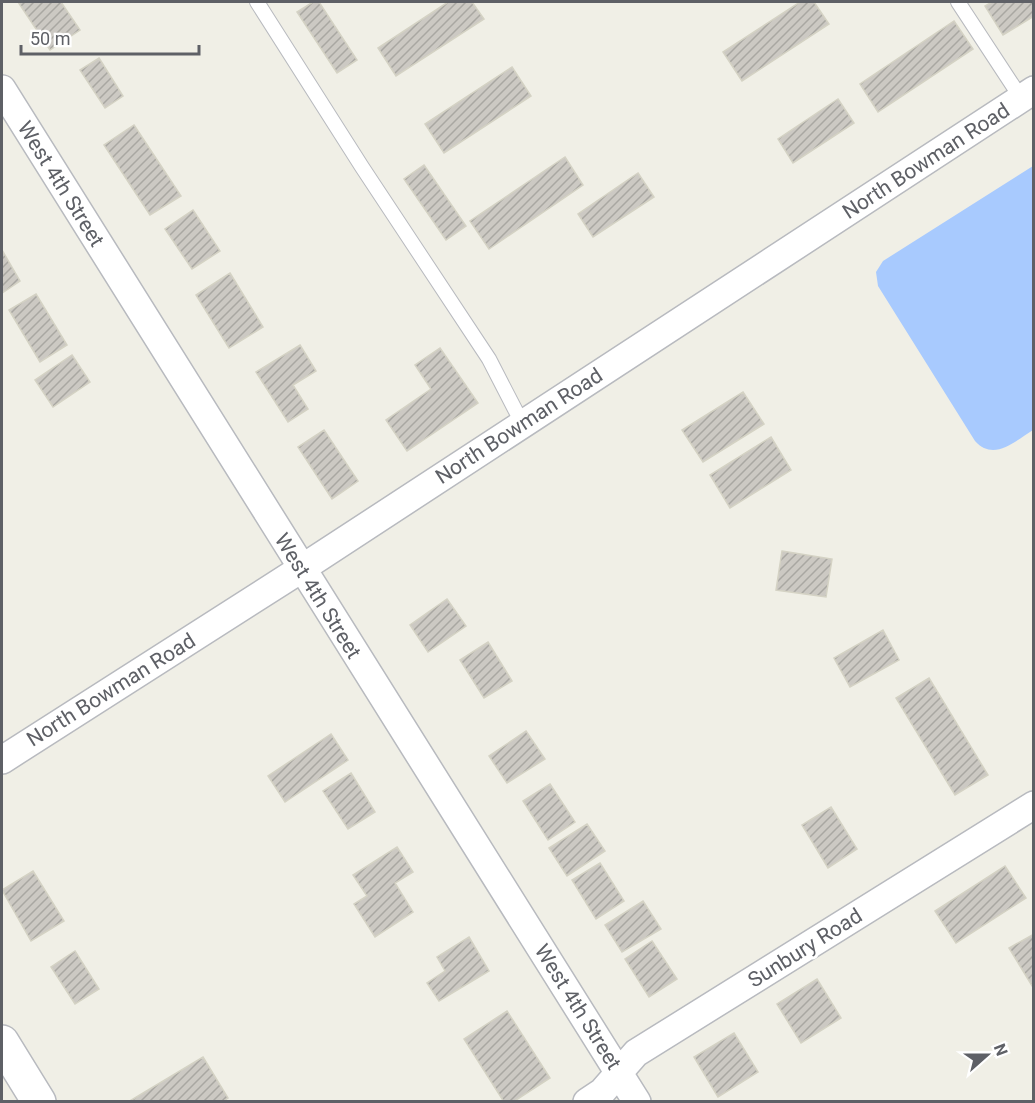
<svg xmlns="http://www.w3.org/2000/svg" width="1035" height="1103" viewBox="0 0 1035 1103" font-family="Roboto,sans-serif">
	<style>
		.water { fill: #a8cafe }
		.building { fill: url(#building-hatch); stroke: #d4d2c4; stroke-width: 1.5 }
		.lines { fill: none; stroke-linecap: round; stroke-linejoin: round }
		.service-casing { stroke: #b8babf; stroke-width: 16 }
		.minor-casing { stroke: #b8babf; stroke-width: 30 }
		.tertiary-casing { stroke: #b8babf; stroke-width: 36 }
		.service { stroke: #fff; stroke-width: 14 }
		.minor { stroke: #fff; stroke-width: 27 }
		.tertiary { stroke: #fff; stroke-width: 33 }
		.labels { text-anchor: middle; stroke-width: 6; stroke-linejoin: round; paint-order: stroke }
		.street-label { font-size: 21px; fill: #5e6066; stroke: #fff }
	</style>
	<defs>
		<pattern id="building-hatch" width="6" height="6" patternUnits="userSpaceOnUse" patternTransform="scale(1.5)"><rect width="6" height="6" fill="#ccc9c3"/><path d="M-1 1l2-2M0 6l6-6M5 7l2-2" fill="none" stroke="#a9a7a2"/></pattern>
	</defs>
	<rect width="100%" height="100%" fill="#f0efe6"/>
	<!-- water -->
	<path class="water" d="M1033,166V430C1015,441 994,462 975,441L878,286L876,272L883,261Z"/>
	<!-- building -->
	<path class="building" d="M18,2H61L80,30L50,50Z
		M313,2H319L357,60L337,73L297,12Z
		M448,2H472L484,19L396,76L378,48Z
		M800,2H814L829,24L742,81L723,52Z
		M992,2H1034V16L1003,35L985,6Z
		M954,21L973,49L878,112L860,84Z
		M99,58L123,96L105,108L80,70Z
		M512,67L531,96L444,153L425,124Z
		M838,99L854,123L793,163L778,139Z
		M134,125L181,196L150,215L104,145Z
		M565,157L583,185L489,249L470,221Z
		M424,165L466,226L446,240L404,179Z
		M638,173L654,197L593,237L578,214Z
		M193,210L220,251L192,269L165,229Z
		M2,250L20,281L2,293Z
		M230,273L263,327L229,348L196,295Z
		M36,294L67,345L40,362L9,310Z
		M300,345L316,371L293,385L308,409L288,422L256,372Z
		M440,348L478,403L407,451L386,420L431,389L415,365Z
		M72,355L90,382L53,407L35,380Z
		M743,392L764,424L703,462L682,430Z
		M324,430L358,481L332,499L298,447Z
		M771,437L791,470L730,508L710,475Z
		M782,551L832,559L826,597L776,590Z
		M447,599L466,626L428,652L410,625Z
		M883,630L899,660L850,687L834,658Z
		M488,642L512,681L484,698L460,660Z
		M929,678L988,775L955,795L896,698Z
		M526,731L545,759L507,783L489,756Z
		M331,734L348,760L285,802L268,776Z
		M351,773L375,812L348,829L323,791Z
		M550,784L575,822L548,840L523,801Z
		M831,807L857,849L828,868L802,825Z
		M587,824L605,851L567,876L549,848Z
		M397,847L413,872L395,883L413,912L375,937L354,904L367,896L353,875Z
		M600,863L624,901L596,919L572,880Z
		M1005,866L1026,898L956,943L935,911Z
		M33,871L64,921L31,941L2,890Z
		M643,901L661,929L622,952L605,925Z
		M1034,934V989L1009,948Z
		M469,937L489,971L439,1001L427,983L445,971L437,957Z
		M652,941L677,979L649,997L625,959Z
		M75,951L99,989L75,1004L51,967Z
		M817,979L841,1018L801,1043L777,1004Z
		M507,1011L550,1078L513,1102H504L464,1039Z
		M734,1033L758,1072L718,1097L694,1057Z
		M203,1057L228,1098L222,1102H128Z"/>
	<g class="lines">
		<defs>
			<path id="service" d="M257,2L362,167L489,359L522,423
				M958,2L1021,98"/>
			<path id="minor" d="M2,89L637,1102
				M2,760L301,569L1034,90
				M587,1102L602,1092L636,1053L1034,805"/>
			<path id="tertiary" d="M2,1042L39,1102"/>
		</defs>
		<!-- service casing -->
		<use href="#service" class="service-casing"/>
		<!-- minor casing -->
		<use href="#minor" class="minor-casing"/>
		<!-- tertiary casing -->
		<use href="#tertiary" class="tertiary-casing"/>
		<!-- service -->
		<use href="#service" class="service"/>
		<!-- minor -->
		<use href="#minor" class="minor"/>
		<!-- tertiary -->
		<use href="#tertiary" class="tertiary"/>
	</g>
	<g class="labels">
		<!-- street labels -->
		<g class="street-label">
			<text transform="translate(926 161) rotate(-33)" y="7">North Bowman Road</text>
			<text transform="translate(61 184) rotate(58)" y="7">West 4th Street</text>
			<text transform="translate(519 426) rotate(-33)" y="7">North Bowman Road</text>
			<text transform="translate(318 596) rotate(58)" y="7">West 4th Street</text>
			<text transform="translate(111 690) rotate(-32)" y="7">North Bowman Road</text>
			<text transform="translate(805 948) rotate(-32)" y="7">Sunbury Road</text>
			<text transform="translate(578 1007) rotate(58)" y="7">West 4th Street</text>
		</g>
	</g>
	<!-- border -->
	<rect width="1035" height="1103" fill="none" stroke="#5e6066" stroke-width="6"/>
	<!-- north arrow -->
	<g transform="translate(987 1055) rotate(69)" stroke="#ffffff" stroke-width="4.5" paint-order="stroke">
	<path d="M0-4.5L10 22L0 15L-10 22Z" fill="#5e6066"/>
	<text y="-9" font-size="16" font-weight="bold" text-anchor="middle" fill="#5e6066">N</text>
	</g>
	<!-- scale -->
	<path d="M21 45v9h178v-9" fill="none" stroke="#5e6066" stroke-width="3"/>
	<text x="30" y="45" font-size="18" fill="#5e6066" stroke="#ffffff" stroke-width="4.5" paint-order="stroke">50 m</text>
</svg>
